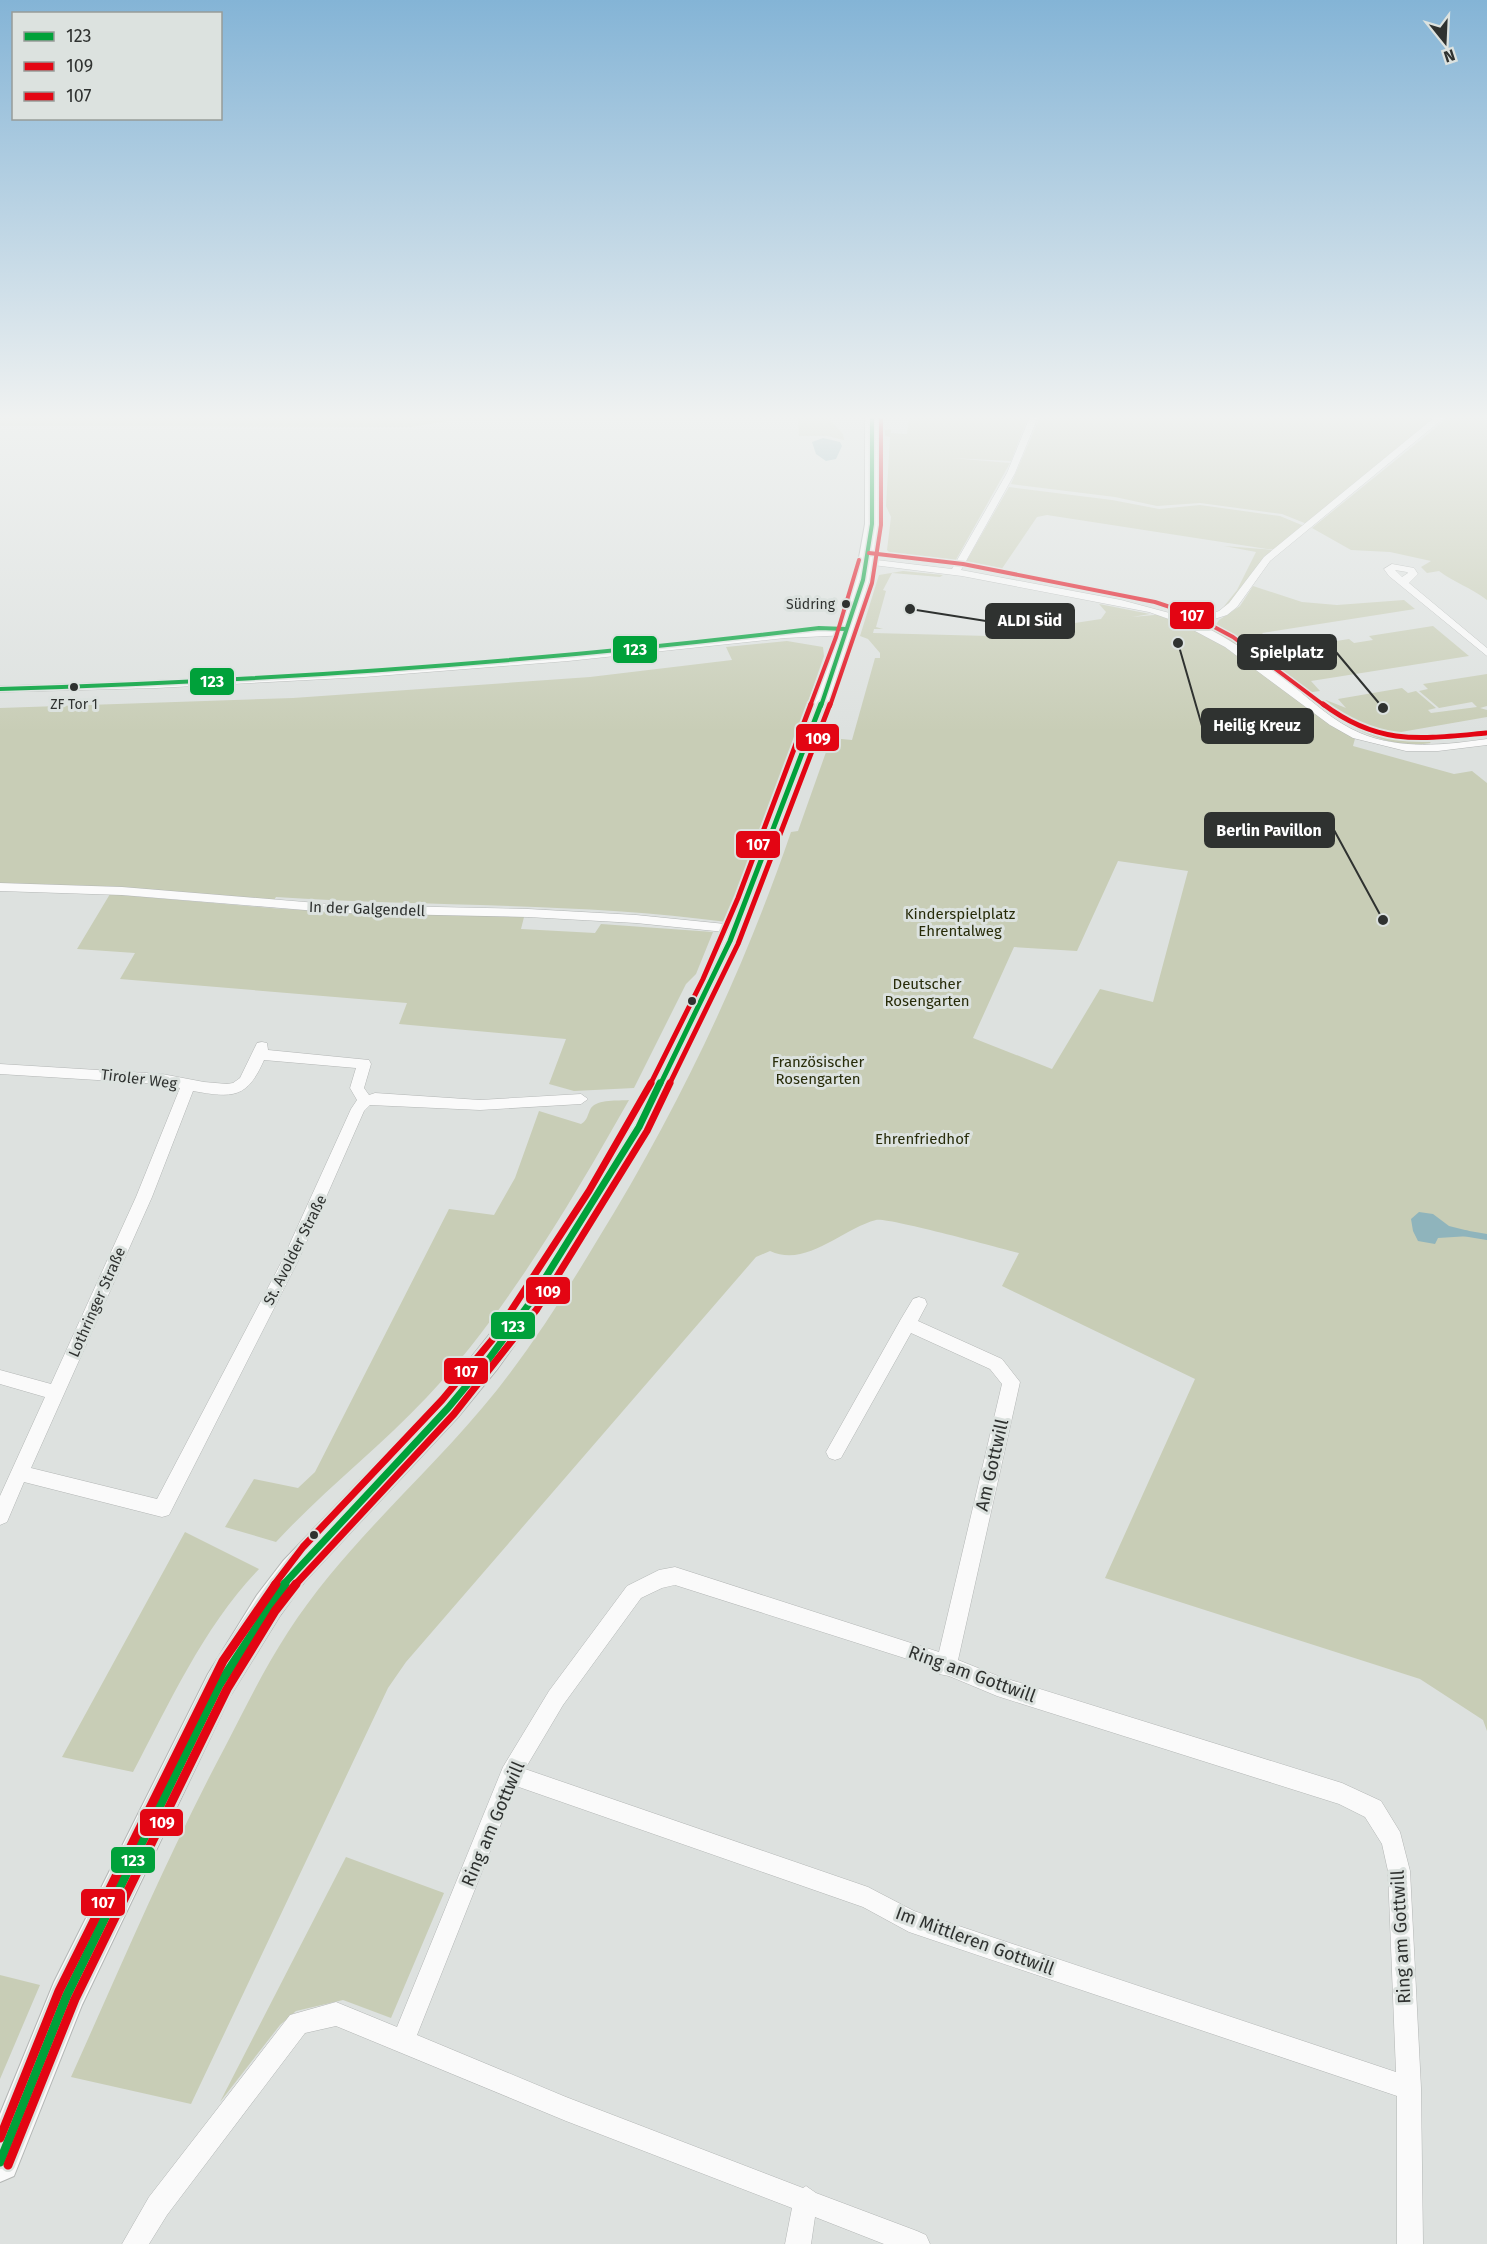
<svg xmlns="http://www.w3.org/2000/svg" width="1487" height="2244" viewBox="0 0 1487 2244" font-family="'Fira Sans',sans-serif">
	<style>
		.green { fill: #c8cdb6; fill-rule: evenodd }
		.water { fill: #8fb4bc }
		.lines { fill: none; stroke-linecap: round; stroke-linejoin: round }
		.stream { stroke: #8fb4bc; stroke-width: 6 }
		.minor-casing { stroke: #b3b6b5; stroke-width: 1 }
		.primary-casing { stroke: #b3b6b5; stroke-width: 2 }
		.minor { fill: #fafafa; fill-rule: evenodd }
		.primary { fill: #fafafa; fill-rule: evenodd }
		.bus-1-far3-casing { stroke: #dce2df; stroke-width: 7 }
		.bus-1-far2-casing { stroke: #dce2df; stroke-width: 9 }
		.bus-1-far1-casing { stroke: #dce2df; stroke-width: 11 }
		.bus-1-casing { stroke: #dce2df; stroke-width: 14 }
		.bus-2-far3-casing { stroke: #dce2df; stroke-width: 7 }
		.bus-2-far2-casing { stroke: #dce2df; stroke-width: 9 }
		.bus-2-far1-casing { stroke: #dce2df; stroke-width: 11 }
		.bus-2-casing { stroke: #dce2df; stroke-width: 14 }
		.bus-3-far3-casing { stroke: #dce2df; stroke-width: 7 }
		.bus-3-far2-casing { stroke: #dce2df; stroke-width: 9 }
		.bus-3-far1-casing { stroke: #dce2df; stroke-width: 11 }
		.bus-3-casing { stroke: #dce2df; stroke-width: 14 }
		.bus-1-far3 { stroke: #00a13a; stroke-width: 4 }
		.bus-1-far2 { stroke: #00a13a; stroke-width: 5 }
		.bus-1-far1 { stroke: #00a13a; stroke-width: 7 }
		.bus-1 { stroke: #00a13a; stroke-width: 9 }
		.bus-2-far3 { stroke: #e30513; stroke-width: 4 }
		.bus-2-far2 { stroke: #e30513; stroke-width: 5 }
		.bus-2-far1 { stroke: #e30513; stroke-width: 7 }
		.bus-2 { stroke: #e30513; stroke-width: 9 }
		.bus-3-far3 { stroke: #e30513; stroke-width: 4 }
		.bus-3-far2 { stroke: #e30513; stroke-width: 5 }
		.bus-3-far1 { stroke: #e30513; stroke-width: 7 }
		.bus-3 { stroke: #e30513; stroke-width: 9 }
		.bus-dot { fill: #2f3230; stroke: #dce2df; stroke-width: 2 }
		.labels { text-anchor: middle; stroke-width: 6; stroke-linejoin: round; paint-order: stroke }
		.bus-label { font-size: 14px; fill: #2f3230; stroke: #dce2df; text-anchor: end }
		.street-label { font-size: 15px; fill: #2f3230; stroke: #dce2df }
		.park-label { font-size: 15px; fill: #282c0a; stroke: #dce2df }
		.near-street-label { font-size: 18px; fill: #2f3230; stroke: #dce2df }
		.leader { fill: none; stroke: #2f3230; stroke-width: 2 }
		.callout-dot { fill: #2f3230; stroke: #dce2df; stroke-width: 2 }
		.callout { fill: #2f3230; stroke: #2f3230; stroke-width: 2 }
		.callout-label { font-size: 16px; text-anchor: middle; font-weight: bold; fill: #fff }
		.line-badge { stroke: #dce2df; stroke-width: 2 }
		.badge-label { font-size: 16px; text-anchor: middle; font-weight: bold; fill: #fff }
	</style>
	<rect width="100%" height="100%" fill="#dde1df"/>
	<!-- green -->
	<path class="green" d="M0,417H695L692,420L447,421L411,427L0,426Z
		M798,417H827L843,434L844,440L827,436H799Z
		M909,417H1028L1011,461L951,458L1010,463L953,565L893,556L887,550L891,517L886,506L890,437L885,436V430L891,429V433L907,434Z
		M1040,417H1438L1307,524L1282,514L1200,503L1157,506L1115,497L1011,484Z
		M1449,417H1487V600C1470,587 1455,583 1439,571L1427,573L1421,567L1431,561L1390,552L1351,550L1312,528Z
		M1009,487L1112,500L1159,509L1200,505L1280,516L1304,526L1276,549H1267L1047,515L1037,517L999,573L963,567Z
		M1224,546L1275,550C1252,566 1244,597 1221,610L1237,590L1256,552Z
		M903,571L943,575L940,577L892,573L883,590L886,591L876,627L883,629H874L873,633L989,636L1101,619L1106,612L1099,604L1150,614L1132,617L1165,614L1196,627L1356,735L1353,746L1454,774L1472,771L1487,783V1731L1483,1720L1420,1679L1105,1578L1195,1379L1002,1286L1019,1253C999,1248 887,1217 876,1220C841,1229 807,1268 770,1251L756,1257L406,1662L388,1688L191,2104L71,2077C121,1966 168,1854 225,1747C245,1708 264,1669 288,1632C346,1542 430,1474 497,1390C534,1343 567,1291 598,1239C677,1111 742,975 791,832L798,831L831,738L852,740L875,658H880V653L868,639L860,636L879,575ZM1118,861L1188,871L1153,1002L1100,989L1052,1069L973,1038L1014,947L1077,951Z
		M1253,586L1302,602L1337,605L1404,600L1415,609L1262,633L1280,650L1349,639L1354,643L1373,640L1369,636L1433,626L1469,656L1311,681L1320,691L1305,693L1211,632L1219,620L1240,606Z
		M787,641L823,647L824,656L750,868L727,922C578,902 427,907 276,897L274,900L0,884V708L293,698L590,677L732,660L726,647Z
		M1487,674V706L1480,708L1487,710V717L1401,732L1411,741L1426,739L1431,743C1388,750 1349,728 1317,702L1326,700L1346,708L1338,699L1402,688L1408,693L1416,691L1436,708L1428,710L1431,713L1477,707L1472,702L1439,708L1419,691L1428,689L1423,684Z
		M110,894L282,909L524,917L521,929L595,933L601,924L713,932L696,974L686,984L634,1088L574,1091L549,1084L566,1039L399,1024L407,1003L120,979L135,953L77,949Z
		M629,1100C573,1199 505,1315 427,1397C379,1448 323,1491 276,1542L225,1527L254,1479L298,1488L315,1472L449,1209L494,1215L515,1178L539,1111L581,1124C588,1120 587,1115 591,1108C598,1099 618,1101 629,1100Z
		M185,1532L259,1569C204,1626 170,1702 133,1772L62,1757Z
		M346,1857L444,1893L391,2018L343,2000L296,2011L280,2025L220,2102Z
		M0,1975L40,1985L0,2079Z"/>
	<!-- water -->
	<path class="water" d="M823,438L840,442L842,446L836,459L826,461L816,454L812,442Z
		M1419,1212L1433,1214L1449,1226L1469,1231L1470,1236L1438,1238L1435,1244L1418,1241L1413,1231L1411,1219Z"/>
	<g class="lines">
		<!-- stream -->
		<path class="stream" d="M1463,1233L1487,1237"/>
		<defs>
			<path id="minor" d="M1030,417H1038L1015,473L961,570L1121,600L1177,615H1207L1219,611L1229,603L1264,557L1435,417H1445L1270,561L1237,607L1227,615L1208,621L1191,620C1228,637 1261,660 1292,685C1313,702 1334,722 1360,733C1400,750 1445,745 1487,739V745L1438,751H1406L1353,738L1330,725L1225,647L1180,623L1149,612L962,576L865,564L863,562L868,559L952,569L1007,473Z
				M1392,564L1414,568L1418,574L1409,583L1487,648V656L1389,576L1384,569ZM1395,570L1407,572L1408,573L1402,577Z
				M844,630L848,631V635L785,638L568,661L364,677L156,688L0,692V686C189,681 377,670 565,655C658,647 750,633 844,630Z
				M0,883L122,887L341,905L528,909L636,915L735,925L742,929L735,933L636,923L528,917L341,913L122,895L0,891Z
				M262,1042L267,1043L268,1050L369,1060L371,1064L364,1088L369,1095L375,1093L480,1100L581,1094L588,1099L581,1104L480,1110L370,1105L364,1111L298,1261L169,1515L162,1517L24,1482L7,1522L0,1525V1496L45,1397L0,1384V1370L51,1384L136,1197L180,1088L162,1084L0,1074V1064L162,1074L204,1082L227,1084L233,1083L240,1078L257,1043ZM264,1060L356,1068L350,1088L357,1100L351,1109L282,1261L157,1499L31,1468L152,1197L193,1091C233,1098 247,1099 264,1060Z
				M919,1297L925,1299L927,1304L918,1321L1002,1359L1020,1382L958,1660L998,1676L1342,1783L1381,1801L1400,1832L1410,1871L1421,2088L1423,2244H1397V2096L909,1932L863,1907L516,1786L417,2035L566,2097L803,2188L806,2186L816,2193L917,2231L926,2235L930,2244H884L815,2217L811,2244H785L792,2208L566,2121L336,2026L305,2033L167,2215L149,2244H122L149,2197L290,2015L336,2002L397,2027L503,1767L549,1691L627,1586L659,1570L675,1567L939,1652L1002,1384L990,1369L911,1333L841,1458L835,1460L829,1458L826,1452L901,1319L913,1299ZM675,1585L920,1663L938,1671L939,1674L949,1676L997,1696L1339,1804L1365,1817L1382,1844L1388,1871L1396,2072L914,1911L868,1887L525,1769L563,1705L641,1598L662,1588Z"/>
			<path id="primary" d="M865,417H879L881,429V505L875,562L829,708L741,941L651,1127L538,1312L498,1368L458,1417L305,1581L279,1617L230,1696L82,2005L14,2176L0,2182V2114L54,1982L208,1674L257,1595L283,1561L438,1399L520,1296L629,1124L719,941L811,708L855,580L865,524Z"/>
		</defs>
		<!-- minor casing -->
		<use href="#minor" class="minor-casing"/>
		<!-- primary casing -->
		<use href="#primary" class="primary-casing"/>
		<!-- minor -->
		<use href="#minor" class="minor"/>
		<!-- primary -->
		<use href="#primary" class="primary"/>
		<defs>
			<path id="bus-1-far3" d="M0,689C274,681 547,661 819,628L846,629
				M821,706L863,580L872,524V417"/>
			<path id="bus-1-far2" d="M660,1085L730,941L821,704"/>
			<path id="bus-1-far1" d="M283,1585L448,1408L488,1360L529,1304L639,1127L660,1083"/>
			<path id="bus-1" d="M0,2162L67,1995L219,1685L285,1584"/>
			<path id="bus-2-far3" d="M830,706L872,583L881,525V417"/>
			<path id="bus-2-far2" d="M669,1085L738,944L830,704"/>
			<path id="bus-2-far1" d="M295,1585L454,1414L537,1309L647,1131L670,1083"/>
			<path id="bus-2" d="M8,2165L75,1999L227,1689L275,1611L296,1584"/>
			<path id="bus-3-far3" d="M869,553L963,564L1155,602L1188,613L1233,637L1325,706
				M810,706L836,637L859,560"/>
			<path id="bus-3-far2" d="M1323,704C1379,746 1420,739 1486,733
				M650,1085L703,979L738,898L811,704"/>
			<path id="bus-3-far1" d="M274,1585L303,1547L442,1400L492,1340L589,1191L651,1083"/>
			<path id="bus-3" d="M0,2138L59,1991L223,1661L276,1584"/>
		</defs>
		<!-- bus-1-far3 casing -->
		<use href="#bus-1-far3" class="bus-1-far3-casing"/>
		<!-- bus-1-far2 casing -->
		<use href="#bus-1-far2" class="bus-1-far2-casing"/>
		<!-- bus-1-far1 casing -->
		<use href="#bus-1-far1" class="bus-1-far1-casing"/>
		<!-- bus-1 casing -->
		<use href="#bus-1" class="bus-1-casing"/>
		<!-- bus-2-far3 casing -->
		<use href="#bus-2-far3" class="bus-2-far3-casing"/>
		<!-- bus-2-far2 casing -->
		<use href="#bus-2-far2" class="bus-2-far2-casing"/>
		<!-- bus-2-far1 casing -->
		<use href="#bus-2-far1" class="bus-2-far1-casing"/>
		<!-- bus-2 casing -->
		<use href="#bus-2" class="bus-2-casing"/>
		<!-- bus-3-far3 casing -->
		<use href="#bus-3-far3" class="bus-3-far3-casing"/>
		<!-- bus-3-far2 casing -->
		<use href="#bus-3-far2" class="bus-3-far2-casing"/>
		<!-- bus-3-far1 casing -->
		<use href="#bus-3-far1" class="bus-3-far1-casing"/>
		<!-- bus-3 casing -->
		<use href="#bus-3" class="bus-3-casing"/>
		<!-- bus-1-far3 -->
		<use href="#bus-1-far3" class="bus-1-far3"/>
		<!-- bus-1-far2 -->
		<use href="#bus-1-far2" class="bus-1-far2"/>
		<!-- bus-1-far1 -->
		<use href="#bus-1-far1" class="bus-1-far1"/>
		<!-- bus-1 -->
		<use href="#bus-1" class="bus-1"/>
		<!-- bus-2-far3 -->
		<use href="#bus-2-far3" class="bus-2-far3"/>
		<!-- bus-2-far2 -->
		<use href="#bus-2-far2" class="bus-2-far2"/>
		<!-- bus-2-far1 -->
		<use href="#bus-2-far1" class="bus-2-far1"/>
		<!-- bus-2 -->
		<use href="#bus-2" class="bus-2"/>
		<!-- bus-3-far3 -->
		<use href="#bus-3-far3" class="bus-3-far3"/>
		<!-- bus-3-far2 -->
		<use href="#bus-3-far2" class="bus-3-far2"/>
		<!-- bus-3-far1 -->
		<use href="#bus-3-far1" class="bus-3-far1"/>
		<!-- bus-3 -->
		<use href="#bus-3" class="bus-3"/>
	</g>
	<!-- sky -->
	<linearGradient id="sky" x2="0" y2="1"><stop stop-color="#84b4d6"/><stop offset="0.57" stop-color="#f0f2f1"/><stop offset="1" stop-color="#f0f2f1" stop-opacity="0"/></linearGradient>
	<rect width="1487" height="732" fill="url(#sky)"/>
	<!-- markers -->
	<g class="bus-dot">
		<circle cx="846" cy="604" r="5"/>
		<circle cx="74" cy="687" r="5"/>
		<circle cx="692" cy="1001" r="5"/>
		<circle cx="314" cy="1535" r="5"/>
	</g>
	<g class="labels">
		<!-- bus labels -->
		<g class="bus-label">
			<text x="835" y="609">Südring</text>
			<text x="74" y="709" text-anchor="middle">ZF Tor 1</text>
		</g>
		<!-- street labels -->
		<g class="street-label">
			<text transform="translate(367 909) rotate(2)" y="5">In der Galgendell</text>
			<text transform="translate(139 1079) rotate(7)" y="5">Tiroler Weg</text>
			<text transform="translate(295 1250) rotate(-63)" y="5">St. Avolder Straße</text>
			<text transform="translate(97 1302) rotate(-66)" y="5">Lothringer Straße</text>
		</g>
		<!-- park labels -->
		<g class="park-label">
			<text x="960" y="919">Kinderspielplatz<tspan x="960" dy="17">Ehrentalweg</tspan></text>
			<text x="927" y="989">Deutscher<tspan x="927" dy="17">Rosengarten</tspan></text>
			<text x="818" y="1067">Französischer<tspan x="818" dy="17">Rosengarten</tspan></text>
			<text x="922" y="1144">Ehrenfriedhof</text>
		</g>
		<!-- near-street labels -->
		<g class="near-street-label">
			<text transform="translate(992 1465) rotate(-77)" y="6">Am Gottwill</text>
			<text transform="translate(972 1674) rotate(20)" y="6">Ring am Gottwill</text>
			<text transform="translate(493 1824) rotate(-67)" y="6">Ring am Gottwill</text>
			<text transform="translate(1401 1937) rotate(-93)" y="6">Ring am Gottwill</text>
			<text transform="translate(975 1941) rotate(20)" y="6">Im Mittleren Gottwill</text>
		</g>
	</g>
	<!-- callouts -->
	<path class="leader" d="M910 609L986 621M1383 708L1336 652M1178 643L1202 726M1383 920L1334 830"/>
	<g class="callout-dot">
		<circle cx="910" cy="609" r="6"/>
		<circle cx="1383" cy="708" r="6"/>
		<circle cx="1178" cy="643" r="6"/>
		<circle cx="1383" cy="920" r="6"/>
	</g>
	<g class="callout">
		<rect x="986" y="604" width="88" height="34" rx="6"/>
		<rect x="1238" y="635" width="98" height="34" rx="6"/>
		<rect x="1202" y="709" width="111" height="34" rx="6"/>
		<rect x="1205" y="813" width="129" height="34" rx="6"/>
	</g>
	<g class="callout-label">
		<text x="1030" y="626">ALDI Süd</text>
		<text x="1287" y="658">Spielplatz</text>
		<text x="1257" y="731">Heilig Kreuz</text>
		<text x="1269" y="836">Berlin Pavillon</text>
	</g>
	<g class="line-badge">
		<rect x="1169" y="601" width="46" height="29" rx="6" fill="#e30513"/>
		<rect x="612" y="635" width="46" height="29" rx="6" fill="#00a13a"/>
		<rect x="189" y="667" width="46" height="29" rx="6" fill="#00a13a"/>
		<rect x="795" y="723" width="45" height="29" rx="6" fill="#e30513"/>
		<rect x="735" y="830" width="46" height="29" rx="6" fill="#e30513"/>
		<rect x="525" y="1276" width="46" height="29" rx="6" fill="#e30513"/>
		<rect x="490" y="1311" width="46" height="29" rx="6" fill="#00a13a"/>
		<rect x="443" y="1357" width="46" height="28" rx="6" fill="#e30513"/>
		<rect x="139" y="1808" width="45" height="29" rx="6" fill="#e30513"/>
		<rect x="110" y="1846" width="46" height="28" rx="6" fill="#00a13a"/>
		<rect x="80" y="1888" width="46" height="29" rx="6" fill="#e30513"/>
	</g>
	<g class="badge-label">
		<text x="1192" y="621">107</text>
		<text x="635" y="655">123</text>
		<text x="212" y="687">123</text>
		<text x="818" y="744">109</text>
		<text x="758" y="850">107</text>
		<text x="548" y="1297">109</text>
		<text x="513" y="1332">123</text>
		<text x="466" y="1377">107</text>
		<text x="162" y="1828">109</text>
		<text x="133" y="1866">123</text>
		<text x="103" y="1908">107</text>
	</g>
	<!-- legend -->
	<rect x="12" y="12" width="210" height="108" fill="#dce2df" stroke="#979c99" stroke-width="1.5"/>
	<rect x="24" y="32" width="30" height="9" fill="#00a13a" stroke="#979c99" stroke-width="1.5"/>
	<text x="66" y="42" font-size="18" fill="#2f3230">123</text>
	<rect x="24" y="62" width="30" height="9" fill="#e30513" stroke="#979c99" stroke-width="1.5"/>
	<text x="66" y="72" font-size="18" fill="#2f3230">109</text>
	<rect x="24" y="92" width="30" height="9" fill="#e30513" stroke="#979c99" stroke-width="1.5"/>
	<text x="66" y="102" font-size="18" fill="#2f3230">107</text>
	<!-- north arrow -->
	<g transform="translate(1445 42) rotate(162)" stroke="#dce2df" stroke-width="4.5" paint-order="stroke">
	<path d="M0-4.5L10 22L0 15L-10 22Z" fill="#2f3230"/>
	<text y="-9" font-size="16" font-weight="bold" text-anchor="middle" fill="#2f3230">N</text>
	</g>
</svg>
